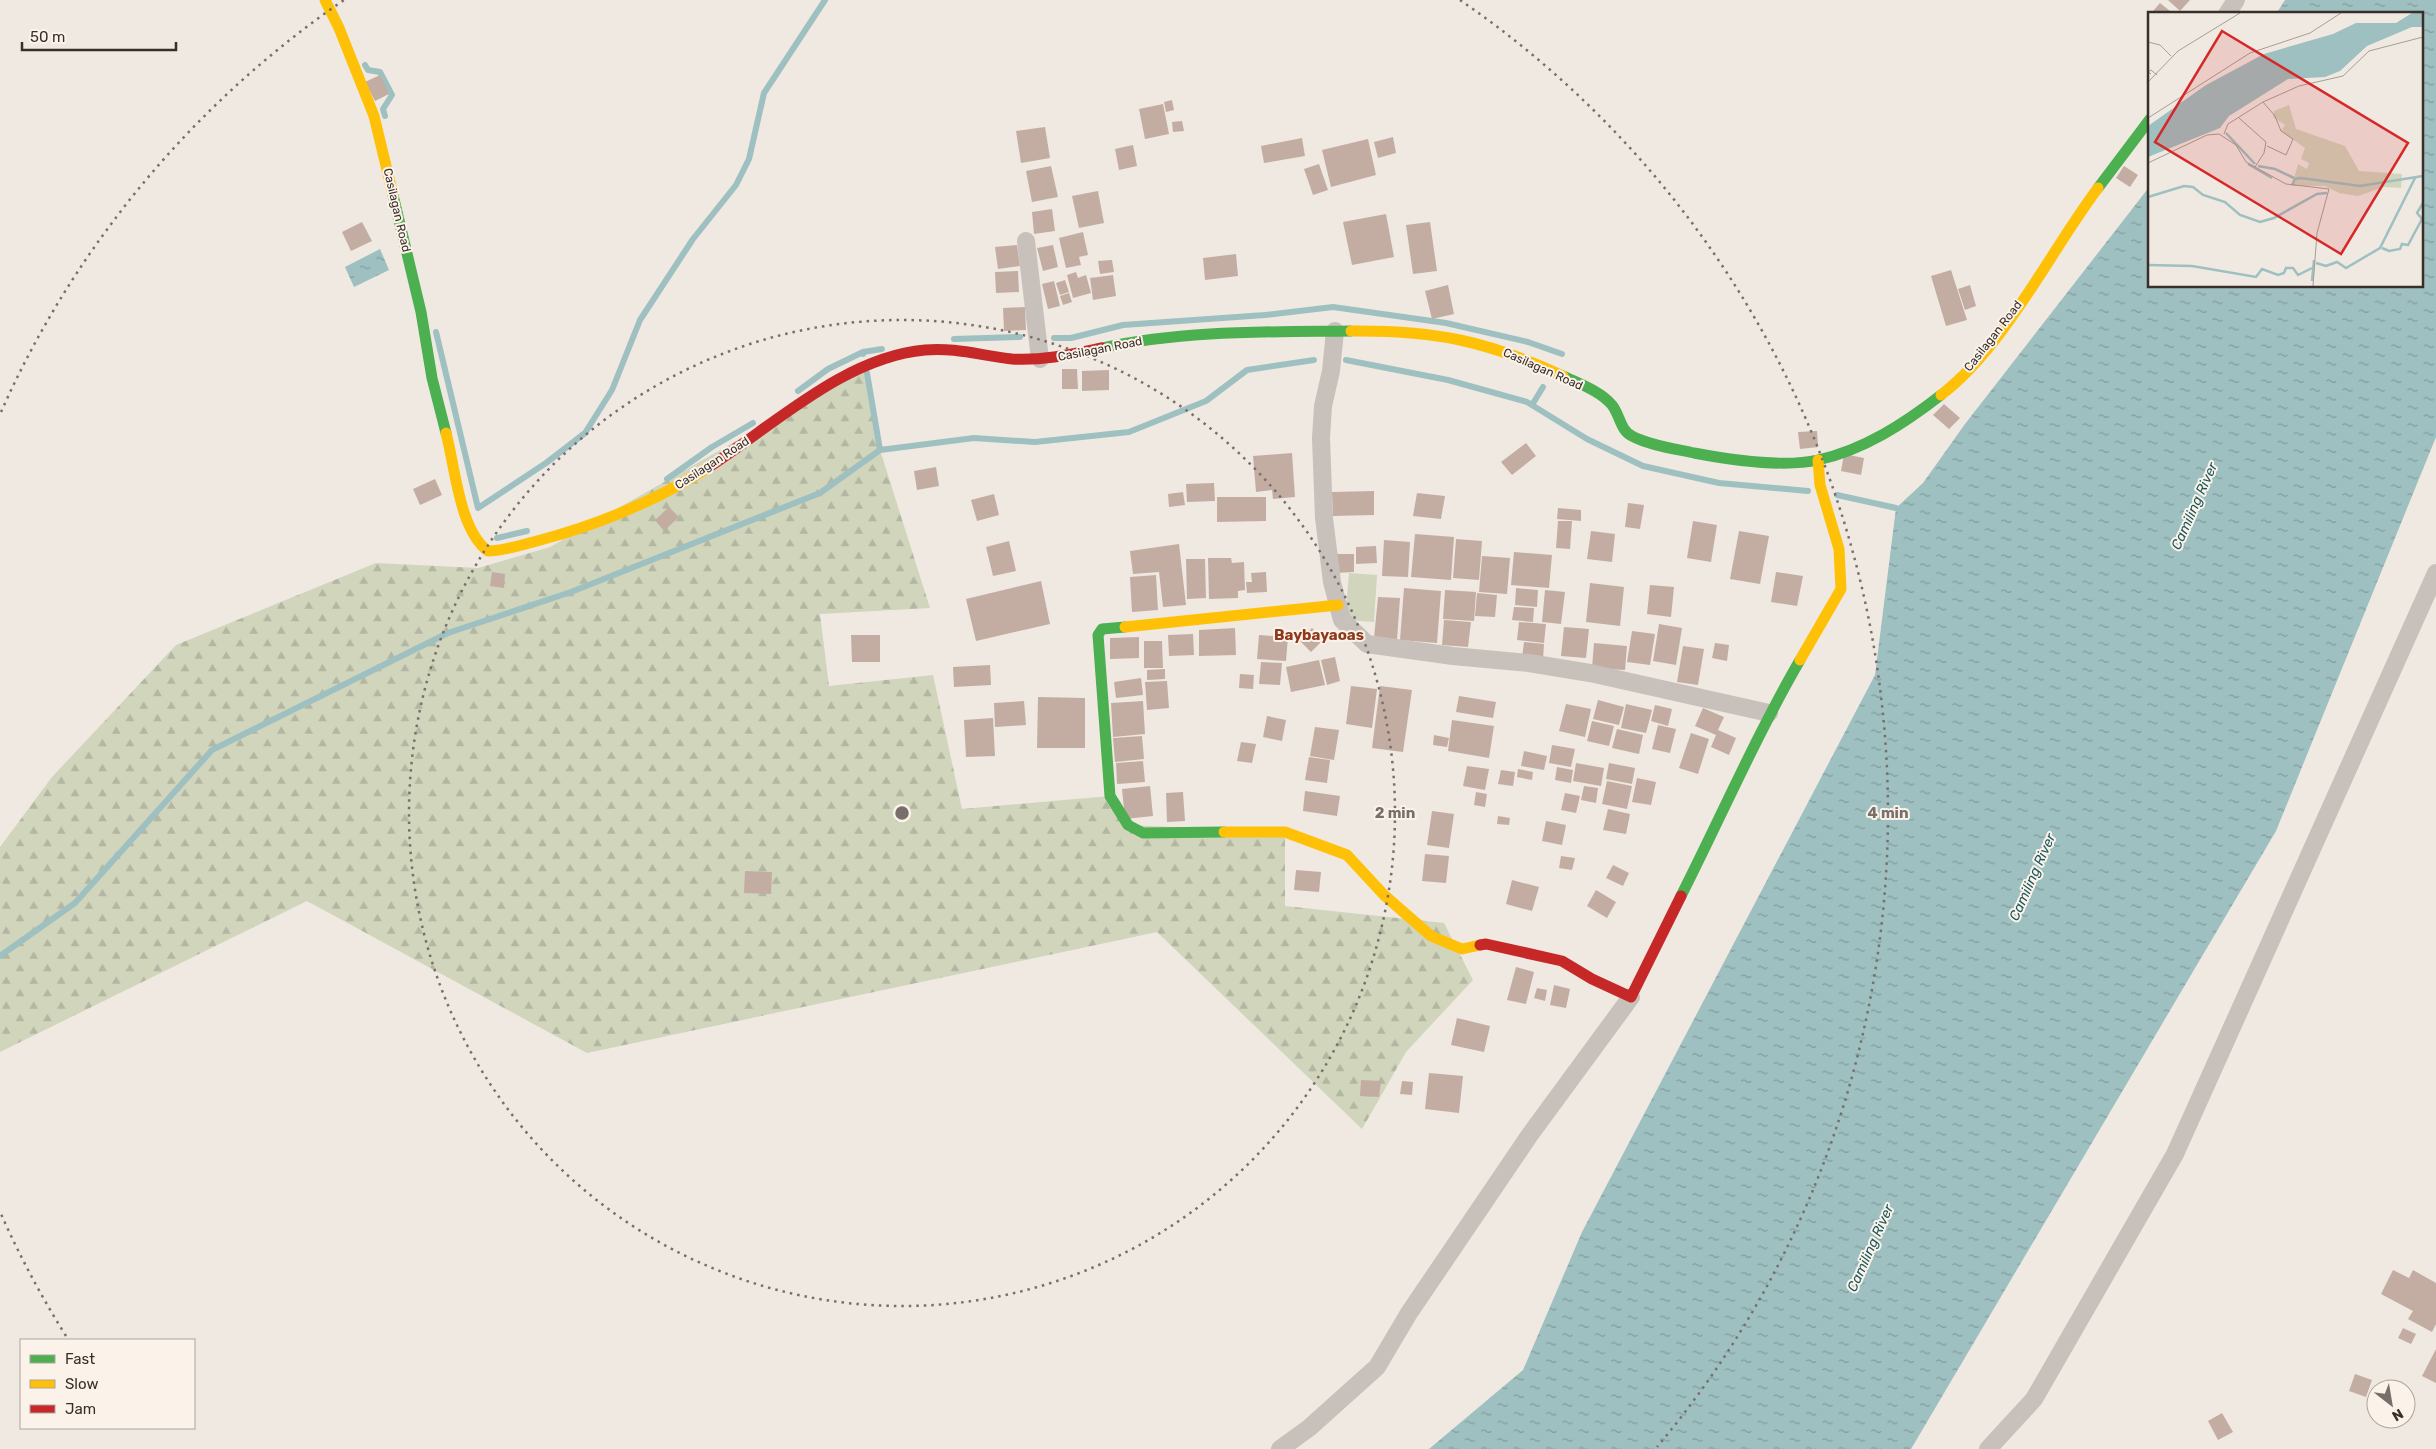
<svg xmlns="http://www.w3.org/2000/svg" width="2436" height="1449" viewBox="0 0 2436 1449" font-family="Rubik,sans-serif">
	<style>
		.forest { fill: url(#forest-firs) }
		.pitch { fill: #d0d5bc }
		.water { fill: url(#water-ripples) }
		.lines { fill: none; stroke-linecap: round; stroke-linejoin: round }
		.stream { stroke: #9ec0c0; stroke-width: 6 }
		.building { fill: #c3ada3 }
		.street { stroke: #c8c1bb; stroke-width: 18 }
		.fast { stroke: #4caf50; stroke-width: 11 }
		.slow { stroke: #ffc107; stroke-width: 11 }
		.jam { stroke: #c62828; stroke-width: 11 }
		.ring { fill: none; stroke: #796f6a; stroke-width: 2.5; stroke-dasharray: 2.5 5 }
		.labels { text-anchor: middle; stroke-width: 4; stroke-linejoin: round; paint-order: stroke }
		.street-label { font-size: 12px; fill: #392e29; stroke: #fbf3ea }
		.water-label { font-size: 14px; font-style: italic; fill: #1c585d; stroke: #fbf3ea }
		.quarter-label { font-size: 15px; font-weight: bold; fill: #8d391d; stroke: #fbf3ea }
		.inset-river { fill: none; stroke: #9ec0c0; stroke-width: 2.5 }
		.inset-road { fill: none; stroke: #a69e98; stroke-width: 1 }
		.view { fill: #d62828; fill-opacity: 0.15; stroke: #d62828; stroke-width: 2.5 }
		.inset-edge { fill: none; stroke: #392e29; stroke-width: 2.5 }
		.centre { fill: #796f6a; stroke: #fbf3ea; stroke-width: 2.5 }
		.ring-label { font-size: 15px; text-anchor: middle; font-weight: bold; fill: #796f6a; stroke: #fbf3ea; stroke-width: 4; stroke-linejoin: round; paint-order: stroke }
	</style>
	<defs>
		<pattern id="forest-firs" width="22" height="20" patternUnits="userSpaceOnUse" patternTransform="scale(1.25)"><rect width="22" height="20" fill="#d0d5bc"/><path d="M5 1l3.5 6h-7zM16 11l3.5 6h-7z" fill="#b3b7a2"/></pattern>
		<pattern id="water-ripples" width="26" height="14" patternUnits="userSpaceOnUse" patternTransform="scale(1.25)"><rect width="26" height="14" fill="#9ec0c0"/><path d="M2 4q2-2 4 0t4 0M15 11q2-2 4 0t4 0" fill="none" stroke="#829c9c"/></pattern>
	</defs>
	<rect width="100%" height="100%" fill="#efe9e2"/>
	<!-- forest -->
	<path class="forest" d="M866,367L880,450L930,608L820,614L829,686L933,675L962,809L1110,796L1128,825L1285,832V906L1444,923L1473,980L1406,1052L1362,1129L1157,932L587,1053L307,901L0,1052V847L52,777L176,645L376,563L478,568L550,547Z"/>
	<!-- pitch -->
	<path class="pitch" d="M1349,573L1377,575L1374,622L1345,620Z"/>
	<!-- water -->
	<path class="water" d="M2285,0H2436V437L2276,831L1911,1449H1429L1523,1370L1582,1232L1875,675L1896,508L1923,483L1965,424L2150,186V286H2422V14H2276Z
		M380,249L389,270L354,287L345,267Z"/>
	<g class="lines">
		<!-- stream -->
		<path class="stream" d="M365,65L368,70L380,72L392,95L383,109L385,116
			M436,332L478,508L546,463L585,433L612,390L640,320L693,239L736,185L749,159L764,93L825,0
			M1054,338H1071L1123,325L1265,315L1333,307L1446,323L1528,342L1562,354
			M954,339L1020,337
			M863,354V352L882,349
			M1346,360L1448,380L1527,402L1587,439L1643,466L1719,483L1808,491
			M798,391L828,369L863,352
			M1532,405L1543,387
			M880,450L974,438L1035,442L1129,432L1206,401L1247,370L1314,360
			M667,479L712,447L753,423
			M1837,495L1896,508
			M497,538L527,531
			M0,956L75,903L212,750L448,633L571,592L820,493L880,450L867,373"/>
	</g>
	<!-- building -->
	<path class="building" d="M2168,0H2190L2180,11Z
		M2160,3L2170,11L2168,14H2157L2153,11Z
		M380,75L389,94L375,101L365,82Z
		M1172,100L1174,110L1166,112L1164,102Z
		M1163,104L1169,134L1145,139L1139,109Z
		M1182,121L1184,131L1173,132L1172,122Z
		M1045,127L1050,158L1021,163L1016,131Z
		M1393,137L1396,153L1378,158L1374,142Z
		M1302,138L1305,156L1264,163L1261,146Z
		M1368,139L1376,175L1331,187L1322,150Z
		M1133,145L1137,166L1119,170L1115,149Z
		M1319,164L1328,190L1313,195L1304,169Z
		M1051,166L1058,197L1032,202L1026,171Z
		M2124,166L2138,175L2130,187L2116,178Z
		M1098,191L1104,223L1079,228L1072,196Z
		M1052,209L1055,231L1034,234L1032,212Z
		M1386,214L1394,257L1352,265L1343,222Z
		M362,222L372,241L351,251L342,232Z
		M1430,222L1437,271L1413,274L1406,225Z
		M1083,232L1088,255L1079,257L1081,265L1066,268L1059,238Z
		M1017,245L1020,266L998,269L995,247Z
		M1053,245L1058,267L1043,271L1037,248Z
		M1236,254L1238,276L1205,280L1203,258Z
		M1112,260L1114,272L1100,274L1098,261Z
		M1951,270L1967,320L1946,326L1931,276Z
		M1018,271L1019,292L996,293L995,272Z
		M1076,272L1078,278L1086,275L1091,293L1073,298L1067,275Z
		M1113,275L1116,296L1093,300L1090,278Z
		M1065,280L1069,292L1060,295L1056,283Z
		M1054,281L1060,306L1048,309L1042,284Z
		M1448,285L1454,314L1432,319L1425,291Z
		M1970,285L1976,306L1965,310L1958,289Z
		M1069,293L1072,302L1063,305L1060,296Z
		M1025,307L1026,330L1004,331L1003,308Z
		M1062,369H1077L1078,389H1062Z
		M1109,370V390L1082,391V371Z
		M1944,404L1960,418L1949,429L1933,415Z
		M1817,431L1818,447L1800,449L1798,432Z
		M1526,443L1536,456L1512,475L1501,462Z
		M1292,453L1295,497L1273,499L1272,490L1256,492L1253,456Z
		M1844,454L1864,458L1861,475L1841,471Z
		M936,467L939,486L917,490L914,471Z
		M435,479L442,495L420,505L413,489Z
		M1214,483L1215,501L1187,502L1186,484Z
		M1374,491V515L1333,516L1332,492Z
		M1183,492L1185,505L1169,507L1168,494Z
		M1417,493L1445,496L1441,519L1413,516Z
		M994,494L999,515L977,521L971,500Z
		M1217,497H1266V521L1217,522Z
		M1628,503L1644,505L1640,529L1625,527Z
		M669,507L679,517L664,531L655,520Z
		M1558,508L1581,510V521L1557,519Z
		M1558,521H1572L1570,549L1556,548Z
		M1693,521L1717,525L1711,562L1687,558Z
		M1591,531L1615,534L1612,562L1587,559Z
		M1739,531L1769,536L1760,584L1730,579Z
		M1415,534L1454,537L1451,580L1411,577Z
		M1456,539L1482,541L1479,580L1453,578Z
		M1384,540L1410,542L1408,577L1382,576Z
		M1009,541L1016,571L993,576L986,547Z
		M1179,544L1186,605L1163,607L1159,572L1133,574L1130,551Z
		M1376,546L1377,563L1356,564V547Z
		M1514,552L1552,555L1549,588L1511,585Z
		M1334,554H1354V572L1335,573Z
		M1482,556L1510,558L1507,594L1479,592Z
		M1208,558H1231L1232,563L1244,562L1245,590L1238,591V598L1209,599Z
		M1186,559H1205L1206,598L1187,599Z
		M492,572L505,574L504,588L490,586Z
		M1266,572L1267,592L1247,593L1246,582H1252L1251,573Z
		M1776,572L1803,576L1797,606L1771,602Z
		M1156,575L1158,610L1132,612L1130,577Z
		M1041,581L1050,624L976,641L966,599Z
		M1590,583L1624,587L1620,626L1586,622Z
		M1650,585L1674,587L1671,617L1647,614Z
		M1404,588L1441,591L1437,643L1400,640Z
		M1516,588L1538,590L1537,607L1515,605Z
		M1445,590L1476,592L1474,621L1443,619Z
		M1545,590L1565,592L1561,624L1542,622Z
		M1477,593L1497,595L1495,617L1475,616Z
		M1378,597L1400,598L1397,640L1374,638Z
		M1514,607L1534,608L1533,622L1512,620Z
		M1444,620L1471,622L1468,647L1442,645Z
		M1519,622L1546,624L1544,643L1517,640Z
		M1659,624L1682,628L1676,665L1653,661Z
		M1564,627L1589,629L1586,658L1561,656Z
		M1235,628L1236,655L1199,656V630Z
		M1312,628L1323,640L1311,652L1299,640Z
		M1632,631L1655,634L1650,665L1627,662Z
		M1193,634L1194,655L1169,656L1168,635Z
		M851,635H880V662H852Z
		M1259,635L1288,637L1286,661L1257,659Z
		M1139,637V658L1110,659V638Z
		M1144,641H1162L1163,668H1144Z
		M1524,642L1544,644L1543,660L1522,658Z
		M1594,643L1627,646L1625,670L1592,668Z
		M1715,643L1729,645L1727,661L1712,658Z
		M1683,646L1704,649L1698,685L1677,682Z
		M1335,657L1340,681L1327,685L1321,660Z
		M1319,660L1325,685L1291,692L1286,667Z
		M1261,662L1282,663L1280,685L1259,684Z
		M990,665L991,685L954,687L953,667Z
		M1165,669V679L1147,680V670Z
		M1240,674L1254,675L1253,689L1239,688Z
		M1141,678L1143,695L1116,698L1114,682Z
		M1167,681L1169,708L1147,710L1145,682Z
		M1351,686L1377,689L1372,728L1346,724Z
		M1380,686L1412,690L1403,752L1372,748Z
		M1459,696L1496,702L1493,718L1456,712Z
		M1038,697L1085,698V748H1037Z
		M1598,700L1624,707L1619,725L1593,719Z
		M1024,701L1026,725L995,727L994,703Z
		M1143,701L1145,734L1113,737L1111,703Z
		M1566,704L1591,709L1585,737L1559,731Z
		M1626,704L1652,710L1646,733L1621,728Z
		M1655,705L1672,709L1668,726L1651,721Z
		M1703,708L1724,717L1718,730L1736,738L1729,755L1711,747L1716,735L1695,726Z
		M1267,716L1286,720L1282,741L1263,737Z
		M993,718L995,756L966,757L964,720Z
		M1452,720L1494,726L1489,758L1448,751Z
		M1592,721L1614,726L1609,746L1587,741Z
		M1658,725L1676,729L1670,753L1652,749Z
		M1315,727L1339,730L1334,760L1310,756Z
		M1617,729L1643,735L1639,754L1612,748Z
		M1691,733L1709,739L1698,774L1679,768Z
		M1434,735L1449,738L1447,747L1433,745Z
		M1142,736L1144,759L1115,762L1113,738Z
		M1241,742L1256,744L1252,763L1237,761Z
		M1552,745L1575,749L1571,767L1549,763Z
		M1524,751L1547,756L1544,770L1521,766Z
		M1309,757L1330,760L1327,783L1305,780Z
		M1143,761L1145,782L1117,784L1116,763Z
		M1576,763L1604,768L1601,786L1573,781Z
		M1609,763L1635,768L1632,784L1606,779Z
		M1467,766L1489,769L1485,790L1463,786Z
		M1557,767L1573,770L1571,783L1555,780Z
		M1518,769L1533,772L1532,780L1517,777Z
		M1501,770L1515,772L1513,786L1498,784Z
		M1637,778L1656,782L1651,805L1632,802Z
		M1607,781L1632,786L1627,809L1602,804Z
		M1150,786L1153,816L1125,819L1122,789Z
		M1584,786L1598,788L1596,803L1581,800Z
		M1305,791L1340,796L1337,816L1303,811Z
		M1183,792L1185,821L1167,822L1166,793Z
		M1476,792L1487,794L1485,807L1474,805Z
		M1565,793L1580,796L1576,813L1561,810Z
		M1608,809L1630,814L1626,834L1603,830Z
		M1432,811L1454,814L1449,848L1427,845Z
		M1498,816L1510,818L1509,825L1497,824Z
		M1546,821L1566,825L1562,845L1542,841Z
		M1425,854L1449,856L1446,883L1422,881Z
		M1561,856L1575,858L1572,870L1559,868Z
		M1613,865L1629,873L1623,886L1606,878Z
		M1296,870L1321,872L1319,892L1294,890Z
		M745,871L772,872L771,894L744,893Z
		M1512,880L1539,887L1532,911L1506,904Z
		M1596,890L1616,902L1607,918L1587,906Z
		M1516,967L1534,972L1526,1004L1507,1000Z
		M1554,985L1570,989L1566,1008L1550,1005Z
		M1537,988L1547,990L1545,1001L1534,998Z
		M1457,1018L1490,1026L1484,1052L1451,1045Z
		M1429,1073L1463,1076L1459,1113L1425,1109Z
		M1361,1080L1381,1081L1379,1097L1360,1096Z
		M1402,1081L1413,1082L1412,1095L1400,1094Z
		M2393,1270L2409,1278L2413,1270L2436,1283V1324L2432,1332L2408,1319L2413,1311L2381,1294Z
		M2403,1328L2416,1334L2411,1344L2398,1338Z
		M2436,1349V1383L2422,1376Z
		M2355,1374L2372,1380L2366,1397L2349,1391Z
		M2222,1413L2233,1432L2218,1440L2208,1421Z"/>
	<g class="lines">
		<!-- street -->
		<path class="street" d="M2227,14L2236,0
			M1026,241L1040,359
			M1335,331L1331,371L1323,406L1321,438L1324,518L1332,582L1342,620L1367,644L1453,656L1529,663L1590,673L1769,713
			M1280,1449L1309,1428L1377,1367L1409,1313L1529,1136L1631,997
			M1988,1449L2034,1399L2175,1154L2436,573"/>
		<!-- fast -->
		<path class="fast" d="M2098,188L2150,119
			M393,195L421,312L432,378L446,433
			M1102,348C1184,330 1268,332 1351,331
			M1563,376C1580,384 1600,391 1612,405C1620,415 1620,430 1632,436C1648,445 1676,449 1694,453C1731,460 1782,468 1818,460C1864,450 1905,423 1941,395
			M1125,627L1102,629L1098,635L1110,796L1128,825L1143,833L1224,832
			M1681,896C1721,817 1756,736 1800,660"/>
		<!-- slow -->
		<path class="slow" d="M325,0L339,28L374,116L393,195
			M1351,331C1435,330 1487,341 1563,376
			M1941,395C2006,345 2049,253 2098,188
			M446,433C455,466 459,530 488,551C504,551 521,545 537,541C598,525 656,501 709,467
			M1125,627L1338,605
			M1800,660L1841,589L1839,549L1820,485L1818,460
			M1224,832H1285L1347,855L1384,895L1431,936L1462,949L1480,945"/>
		<!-- jam -->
		<path class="jam" d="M709,467C774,425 845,357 925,350C954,347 983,356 1012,359C1043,361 1073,354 1102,348
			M1480,945L1486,944L1562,961L1592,979L1631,997L1681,896"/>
	</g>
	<!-- distance rings -->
	<g class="ring">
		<circle cx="902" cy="813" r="493"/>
		<path d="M66 1336A986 986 0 0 1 1 1214M1 412A986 986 0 0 1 344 0M1460 0A986 986 0 0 1 1657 1447"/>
	</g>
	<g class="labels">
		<!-- street labels -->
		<g class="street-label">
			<text transform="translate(397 210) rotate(77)" y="4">Casilagan Road</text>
			<text transform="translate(1993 336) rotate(-52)" y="4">Casilagan Road</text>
			<text transform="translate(1100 349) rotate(-11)" y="4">Casilagan Road</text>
			<text transform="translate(1543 369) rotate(24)" y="4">Casilagan Road</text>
			<text transform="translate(712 463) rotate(-33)" y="4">Casilagan Road</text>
		</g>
		<!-- water labels -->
		<g class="water-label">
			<text transform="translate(2194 506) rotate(-66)" y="5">Camiling River</text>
			<text transform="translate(2032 877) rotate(-66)" y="5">Camiling River</text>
			<text transform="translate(1870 1248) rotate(-66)" y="5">Camiling River</text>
		</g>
		<!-- quarter labels -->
		<g class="quarter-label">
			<text x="1319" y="640">Baybayaoas</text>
		</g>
	</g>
	<!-- overview -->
	<g transform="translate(2148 12)">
		<rect width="275" height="275" fill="#efe9e2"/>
		<path d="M141,93L148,117L197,134L211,159L254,162L253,176L236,175L210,184L191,181L177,174H144L150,152L159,157L161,151L153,147L157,136L133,119L137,113L125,105L126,99Z" fill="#d0d5bc"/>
		<path d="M264,1H275V15H264L219,34L192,59L177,65L140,67L81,104L72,116L0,145V114L58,73L116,42L185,22L208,11H248Z" fill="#9ec0c0"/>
		<path class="inset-river" d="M78,121L107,152M100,152L124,166M110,154L127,157L146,166M144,173L147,167L153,166L212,174L275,164M0,185L36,174L45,175L55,183L77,190L92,203L112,210L126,206L169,182L179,181M234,236L241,239L252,237L254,232L260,233L274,207L269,201L275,191M168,251L178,254L189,250L198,256L232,236L267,166M0,253L44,254L108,265L114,257L130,263L136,261L138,256H145L150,263L164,256M164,269L166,248"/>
		<path class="inset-road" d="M0,30L12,33L23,44M3,62L0,60L3,58L9,63M0,70L30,39L92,1M115,90L151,74L195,64L221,39L275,25M0,106L102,41L162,21L193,1M91,106L118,130L116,141L107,155M76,122L80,112L115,90L127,104L133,119L145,127L138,143L119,134M0,151L59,123L71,122L88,133L98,150L138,172L181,177L169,221L165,274"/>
		<path class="view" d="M74,19L260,131L193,242L7,130Z"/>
		<rect width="275" height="275" class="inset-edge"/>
	</g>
	<circle cx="902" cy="813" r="8" class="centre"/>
	<g class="ring-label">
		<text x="1395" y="818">2 min</text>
		<text x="1888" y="818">4 min</text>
	</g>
	<!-- legend -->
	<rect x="20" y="1339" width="175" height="90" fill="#fbf3ea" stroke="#ada49d"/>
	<rect x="30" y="1355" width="25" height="8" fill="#4caf50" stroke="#ada49d"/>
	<text x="65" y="1364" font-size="15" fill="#392e29">Fast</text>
	<rect x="30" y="1380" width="25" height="8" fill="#ffc107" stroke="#ada49d"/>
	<text x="65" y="1389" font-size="15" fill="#392e29">Slow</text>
	<rect x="30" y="1405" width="25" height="8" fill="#c62828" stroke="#ada49d"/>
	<text x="65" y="1414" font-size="15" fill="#392e29">Jam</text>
	<!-- north arrow -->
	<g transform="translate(2391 1404) rotate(149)"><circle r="24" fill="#fbf3ea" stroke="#ada49d"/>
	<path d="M0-4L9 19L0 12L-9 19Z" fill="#796f6a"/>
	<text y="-8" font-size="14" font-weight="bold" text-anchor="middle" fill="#392e29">N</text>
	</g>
	<!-- scale -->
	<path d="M22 42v8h154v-8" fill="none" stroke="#392e29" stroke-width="2.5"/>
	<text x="30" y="42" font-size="15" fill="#392e29" stroke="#fbf3ea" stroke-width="4" paint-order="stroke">50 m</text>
</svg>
